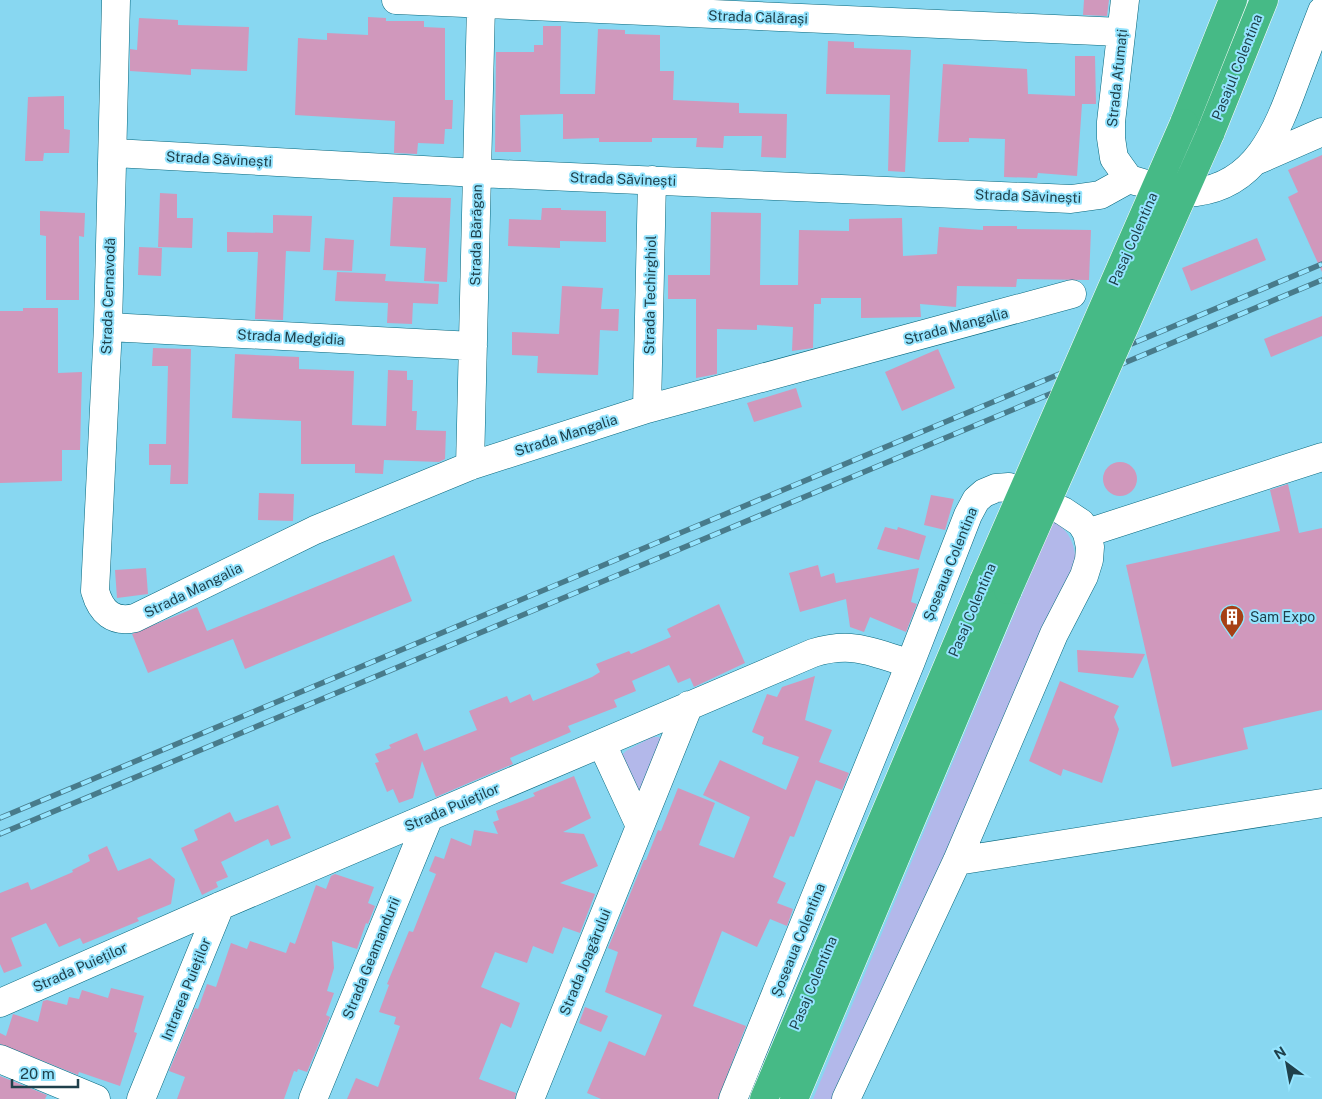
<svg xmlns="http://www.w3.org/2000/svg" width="1322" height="1099" viewBox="0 0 1322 1099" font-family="'Public Sans',sans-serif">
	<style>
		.green { fill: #b3b8ea }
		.building { fill: #d098bc }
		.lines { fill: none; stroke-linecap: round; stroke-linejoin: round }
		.minor-casing { stroke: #06677d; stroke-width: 29 }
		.highway-casing { stroke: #fff; stroke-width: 29 }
		.minor { stroke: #fff; stroke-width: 28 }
		.highway { stroke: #46ba86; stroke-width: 28 }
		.rail-casing { stroke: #487b8b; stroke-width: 5.5 }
		.rail { stroke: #95e4fe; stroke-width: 4; stroke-dasharray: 11; stroke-linecap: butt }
		.highway-bridge-casing { stroke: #fff; stroke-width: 29; stroke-linecap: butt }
		.highway-bridge { stroke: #46ba86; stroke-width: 28 }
		.labels { text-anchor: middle; stroke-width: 4; stroke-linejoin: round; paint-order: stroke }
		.street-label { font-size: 14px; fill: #1f404b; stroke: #95e4fe }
		.poi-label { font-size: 14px; fill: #1f404b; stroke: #95e4fe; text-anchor: start }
	</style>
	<rect width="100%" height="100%" fill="#88d7f1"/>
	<!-- green -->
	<path class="green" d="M1053,521C1070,531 1075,544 1076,564L839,1099H813Z
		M652,737H659L661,740L642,799L621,756L626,751Z"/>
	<!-- building -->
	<path class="building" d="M1084,0H1109L1107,16L1083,15Z
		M368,17L386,18V21H424V27L445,28V100H453L452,129H445L444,144L418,143L417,154L394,153L395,121L295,115L298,38L327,40V33L368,35Z
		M139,18L178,20V25L249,27L247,71L191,69V75L130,71V49L137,50Z
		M543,26H561L560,94H595L598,29L625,30V34L660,35V71H674L673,100L739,103V113L787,114L786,158L761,157L762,136H724L723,148L696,147L697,138H652V142H599V138L563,139V114L520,115L521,152H495L496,52H534V45H543Z
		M828,41L854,42V48L911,50L905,172L888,171L890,95L826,94Z
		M1075,56H1095L1096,104H1082L1077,176L1038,173L1037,178L1004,177L1005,139L969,138V142H938L943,64L1027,69L1028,94L1075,96Z
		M64,96V129L70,130L69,153H44L43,161H25L28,97Z
		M1322,155V272L1288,197L1298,192L1288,170Z
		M160,193L177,194V218H193L192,248L158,247Z
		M393,197L451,198L447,282L424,281L426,248L390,246Z
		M542,208H561V210L606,211V242L560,241V248L508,246L509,219L541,220Z
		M40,211L85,213L84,237L79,236V300H46V236L40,235Z
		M711,212L761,213L760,285H798L799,230L849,231V219L902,218L903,256L937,254L939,227L983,230V226H1017V229L1091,230L1089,280L1017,279L1016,287L957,286L956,307L920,304L921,317L861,318V298H821V304H814L813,348L792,351L793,327L757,325V330L717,329V374L696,378V299H668V275H710Z
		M273,215L312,216L310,252L286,251L283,320L255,319L258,252H227V232L273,233Z
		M325,238L354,240L352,271L323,270Z
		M1257,238L1266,260L1191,291L1182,268Z
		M139,247L162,248L161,276L138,275Z
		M337,272L386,274L385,281L439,284L438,304L413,303L412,324L387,323L388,303L335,301Z
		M562,286L603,288L601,309H619L618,331L600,330L598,375L537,373L538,356L512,355V332L559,334Z
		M23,308H58V373L82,372L80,450H62V481L0,483V311H23Z
		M1322,316V336L1271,357L1264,339Z
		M153,348L191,349L188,484H170L171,465H149V444H166L168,366H152Z
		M938,349L955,388L902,411L885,372Z
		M235,354L299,357V369L354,371L352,425L386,426L388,370L407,371V380H413L412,411H417L416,430L446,431L445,459L439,462L384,460L383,474L355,473V464H301V421L232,418Z
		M796,388L802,407L754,422L747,403Z
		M1103 479a17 17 0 1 1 34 0a17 17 0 1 1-34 0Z
		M1288,484L1299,533L1322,528V710L1243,728L1248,749L1172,767L1126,565L1280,531L1270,490Z
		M259,493L294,494L293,521L258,520Z
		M931,495L954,499L945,530L924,525Z
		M885,527L897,530L898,527L926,536L919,560L877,549Z
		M394,555L412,601L245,669L233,639L148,673L132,634L197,607L207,631Z
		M818,565L821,577L834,573L836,583L919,568L911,602L917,604L906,632L870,617L864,632L850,627L846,599L800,612L789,573Z
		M146,568L148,594L117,598L115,570Z
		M719,604L745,663L694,687L690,678L678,683L669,665L634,680L632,681L636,691L614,700L617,707L568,726L571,732L510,758L513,764L436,797L422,761L413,798L399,803L393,789L387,792L375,763L379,762L375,754L391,748L389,745L417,733L424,751L477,730L469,711L507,696L510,703L530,694L533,701L592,677L600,672L596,664L629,651L631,654L671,637L667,629Z
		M1077,650L1145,654L1133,678L1078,672Z
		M815,676L805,720L832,730L819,762L849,773L842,790L816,780L794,837L790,836L773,877L786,883L777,903L793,909L787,926L770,919L757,947L722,931L693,1006L746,1026L718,1099H601L587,1093L609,1041L645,1056L662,1015L605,992L618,952L608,948L644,860H646L658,830L661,831L678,788L715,803L699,845L734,858L750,817L703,795L720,760L786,790L799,757L762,744L764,737L752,732L767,694L777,697L782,687Z
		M1060,681L1119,706L1114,717L1119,729L1102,783L1063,769L1061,776L1029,761Z
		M574,776L591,818L563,832L584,834L598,866L560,883L595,894L580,933L563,927L553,954L533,946L527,963L495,952L481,987L520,1003L511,1028L501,1023L479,1079L516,1093L515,1099H347L356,1078L378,1087L400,1026L394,1024L396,1017L379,1012L389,985L387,984L409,931L413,932L436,874L429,871L435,856L444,859L451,838L471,846L474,830L498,834L493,822L499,820L496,811L535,796L533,793Z
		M278,805L291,838L271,846L268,839L221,862L228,877L216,882L218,887L202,895L181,848L198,840L194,830L230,812L235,822Z
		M107,846L118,871L150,858L175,879L171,904L137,918L139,921L83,944L80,938L59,947L46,923L11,938L22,966L4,973L0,964V893L28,882L31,890L73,872L72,870L90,861L88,855Z
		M335,874L374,887L368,903L375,906L368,924L366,923L357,949L332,941L334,968L327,991L334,993L326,1015L330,1017L307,1072L298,1069L297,1072L294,1071L284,1099H177L185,1077L169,1071L195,1008L198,1009L207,984L216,987L231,943L247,949L250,941L286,953L290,942L295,944L316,885L326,889L331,876Z
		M111,988L144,996L134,1032L137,1033L120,1086L79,1072L78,1075L0,1044V1033L6,1036L13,1014L38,1022L43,1001L47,1000L67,1005L69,997L79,999L82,990L108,998Z
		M585,1007L608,1016L601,1032L579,1023Z
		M0,1076L47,1095L45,1099H0Z"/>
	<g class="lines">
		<defs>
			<path id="minor" d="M116,0L108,327L95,591C101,612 113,623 135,618L315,530L470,466L647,409L1072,294
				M396,0L1121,32
				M1125,0L1111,122V138L1114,158L1129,179C1150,185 1174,194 1196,192C1256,185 1277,131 1295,82C1304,58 1313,34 1322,11
				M114,153L478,173L1071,199L1100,195L1129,179
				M1258,160L1322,132
				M108,327L473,346
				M647,409L652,180
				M470,466L481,5
				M1087,533L1322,457
				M602,744L640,826
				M957,861L1322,803
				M0,1003L220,906L813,653C852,641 873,652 910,664
				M0,1059L96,1099
				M141,1099L220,906
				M313,1099L429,817
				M530,1099L689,705
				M733,1099L910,664L968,515L976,500L984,493L996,488L1009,487L1063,511L1081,523L1087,533L1090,547L1089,560L1084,576L1054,634L957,861L846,1099"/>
			<path id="highway" d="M1184,123L1233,0
				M1210,134L1264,0
				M764,1099L984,580
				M794,1099L1008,590"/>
		</defs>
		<!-- minor casing -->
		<use href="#minor" class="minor-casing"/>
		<!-- highway casing -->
		<use href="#highway" class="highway-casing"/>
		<!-- minor -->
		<use href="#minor" class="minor"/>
		<!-- highway -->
		<use href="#highway" class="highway"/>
		<defs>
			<path id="rail" d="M0,818L1322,264
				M0,834L1322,280"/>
		</defs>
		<!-- rail casing -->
		<use href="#rail" class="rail-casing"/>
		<!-- rail -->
		<use href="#rail" class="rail"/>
		<defs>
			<path id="highway-bridge" d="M984,580L1184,123
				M1008,590L1210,134"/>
		</defs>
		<!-- highway-bridge casing -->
		<use href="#highway-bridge" class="highway-bridge-casing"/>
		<!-- highway-bridge -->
		<use href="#highway-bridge" class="highway-bridge"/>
	</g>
	<!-- icons -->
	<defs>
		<symbol id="building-pin" viewBox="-11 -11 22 30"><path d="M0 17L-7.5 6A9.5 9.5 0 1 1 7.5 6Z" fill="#a64015" stroke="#95e4fe"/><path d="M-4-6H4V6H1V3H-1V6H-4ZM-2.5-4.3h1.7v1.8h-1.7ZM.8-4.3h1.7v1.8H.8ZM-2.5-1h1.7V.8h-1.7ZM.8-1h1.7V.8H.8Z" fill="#fff"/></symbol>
	</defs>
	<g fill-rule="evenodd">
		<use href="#building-pin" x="1218" y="603" width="28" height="38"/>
	</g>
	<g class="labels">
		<!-- street labels -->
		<g class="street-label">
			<text transform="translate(758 17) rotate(2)" y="5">Strada Călărași</text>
			<text transform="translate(1237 67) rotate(-68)" y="5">Pasajul Colentina</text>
			<text transform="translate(1117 78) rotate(-84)" y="5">Strada Afumați</text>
			<text transform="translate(219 159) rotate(3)" y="5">Strada Săvinești</text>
			<text transform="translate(623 179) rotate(2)" y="5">Strada Săvinești</text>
			<text transform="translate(1028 196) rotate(2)" y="5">Strada Săvinești</text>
			<text transform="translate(476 235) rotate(-89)" y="5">Strada Bărăgan</text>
			<text transform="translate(1133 239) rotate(-66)" y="5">Pasaj Colentina</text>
			<text transform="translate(650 295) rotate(-89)" y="5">Strada Techirghiol</text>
			<text transform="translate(108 296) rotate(-88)" y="5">Strada Cernavodă</text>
			<text transform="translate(956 326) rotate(-15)" y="5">Strada Mangalia</text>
			<text transform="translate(291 337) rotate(3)" y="5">Strada Medgidia</text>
			<text transform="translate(566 435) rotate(-18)" y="5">Strada Mangalia</text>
			<text transform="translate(950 564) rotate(-68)" y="5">Șoseaua Colentina</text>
			<text transform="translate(193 590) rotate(-26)" y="5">Strada Mangalia</text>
			<text transform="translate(972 610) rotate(-67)" y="5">Pasaj Colentina</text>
			<text transform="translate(452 807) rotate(-23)" y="5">Strada Puieților</text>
			<text transform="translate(798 940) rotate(-68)" y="5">Șoseaua Colentina</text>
			<text transform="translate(371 958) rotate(-68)" y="5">Strada Geamandurii</text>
			<text transform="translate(585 962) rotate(-68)" y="5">Strada Joagărului</text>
			<text transform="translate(80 967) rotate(-24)" y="5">Strada Puieților</text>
			<text transform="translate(813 983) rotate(-67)" y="5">Pasaj Colentina</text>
			<text transform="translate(186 989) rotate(-68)" y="5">Intrarea Puieților</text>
		</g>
		<!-- poi labels -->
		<g class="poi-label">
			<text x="1250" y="622">Sam Expo</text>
		</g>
	</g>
	<!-- north arrow -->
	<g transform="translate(1287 1064) rotate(328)" stroke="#95e4fe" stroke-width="4" paint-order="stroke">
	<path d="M0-4L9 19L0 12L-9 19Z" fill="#1f404b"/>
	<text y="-8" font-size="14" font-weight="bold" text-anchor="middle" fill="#1f404b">N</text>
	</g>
	<!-- scale -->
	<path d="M12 1079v8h66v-8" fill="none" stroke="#1f404b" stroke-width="2.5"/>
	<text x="20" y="1079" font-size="15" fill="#1f404b" stroke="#95e4fe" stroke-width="4" paint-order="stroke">20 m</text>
</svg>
